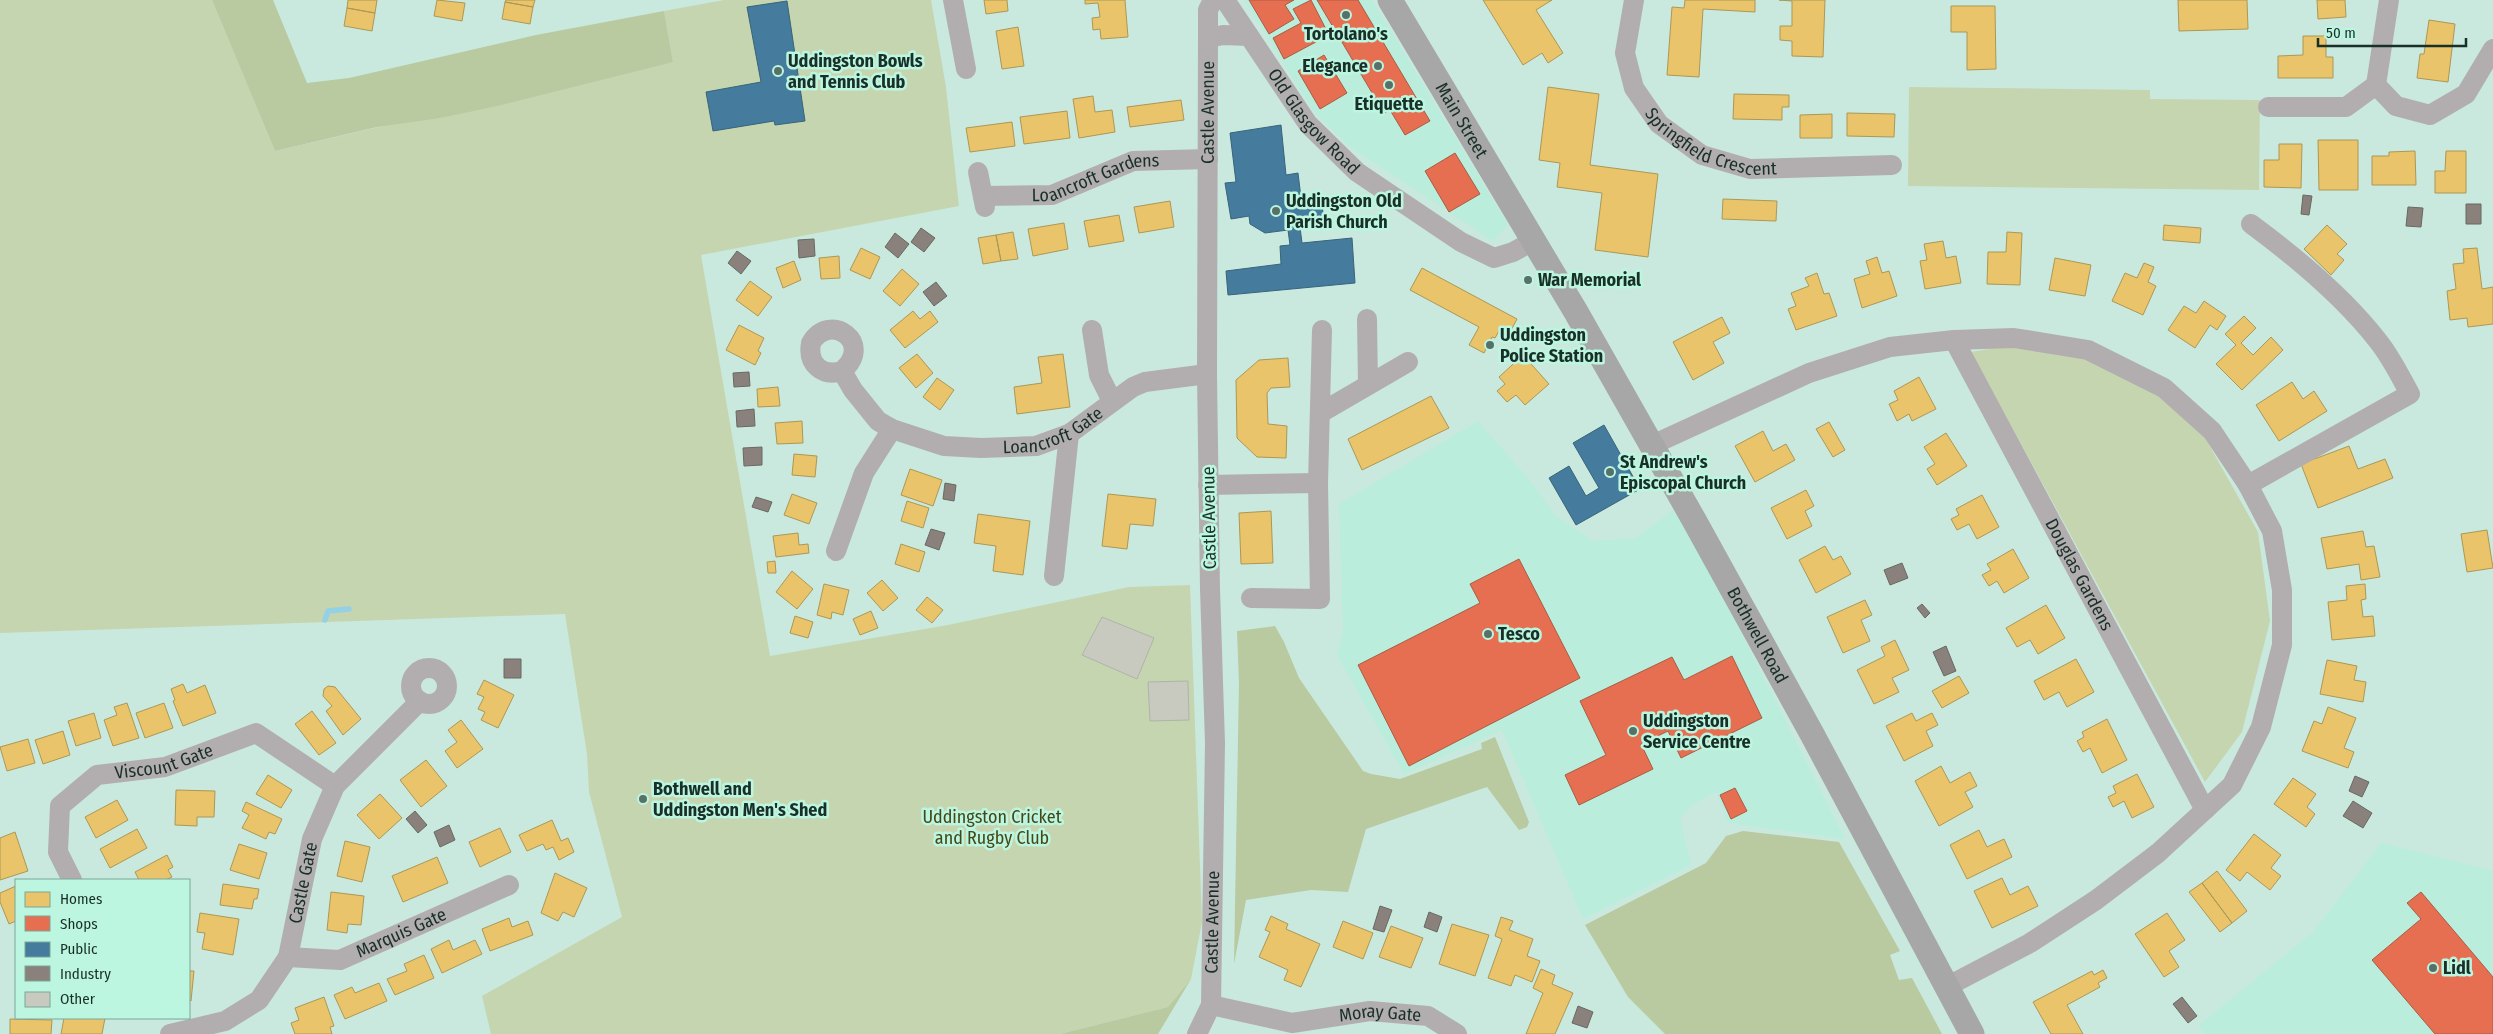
<svg xmlns="http://www.w3.org/2000/svg" width="2493" height="1034" viewBox="0 0 2493 1034" font-family="'Fira Sans Condensed',sans-serif">
	<style>
		.built { fill: #baeddb }
		.green { fill: #c5d5af }
		.forest { fill: #b9c9a0 }
		.homes { fill: #e9c46a; stroke: #ab9856 }
		.shops { fill: #e76f51; stroke: #a95c45 }
		.public { fill: #457b9d; stroke: #38647a }
		.industry { fill: #8a817c; stroke: #686963 }
		.lines { fill: none; stroke-linecap: round; stroke-linejoin: round }
		.stream { stroke: #94d0e6; stroke-width: 5.5 }
		.building { fill: #c8cabf; stroke: #aeb4aa }
		.minor { stroke: #b2aeb0; stroke-width: 20 }
		.major { stroke: #a7a7a8; stroke-width: 25 }
		.poi-dot { fill: #577168; stroke: #bcf6e1; stroke-width: 2 }
		.labels { text-anchor: middle; stroke-width: 5; stroke-linejoin: round; paint-order: stroke }
		.poi-label { font-size: 18px; font-weight: bold; fill: #193028; stroke: #bcf6e1; text-anchor: start }
		.street-label { font-size: 18px; fill: #193028; stroke: #bcf6e1 }
		.park-label { font-size: 18px; fill: #464715; stroke: #bcf6e1 }
	</style>
	<rect width="100%" height="100%" fill="#c9e9de"/>
	<!-- built -->
	<path class="built" d="M1244,0H1372L1508,225L1493,241L1349,146L1313,111Z
		M1478,421L1533,484L1555,515L1593,541L1636,538L1673,510L1704,559L1845,839L1728,823L1716,792L1692,805L1680,819L1691,865L1583,919L1502,730L1404,774L1337,655L1343,632L1339,504Z
		M2381,843L2493,871V1034H2205L2198,1026L2313,932Z"/>
	<!-- green -->
	<path class="green" d="M0,0H212L275,151L609,74L673,62L664,11L724,0H931L946,87L959,206L701,255L770,656L948,625L1129,587L1190,585L1202,922L1191,979L1168,1007L1060,1034H491L482,996L622,917L589,792L587,754L565,614L0,633Z
		M1909,87L2150,90V99L2260,100L2259,190L1908,186Z
		M2012,345L2086,359L2152,390L2204,436L2258,532L2270,621L2242,732L2205,782L1971,352Z"/>
	<!-- forest -->
	<path class="forest" d="M212,0H273L307,83L349,78L536,35L664,11L673,62L497,106L440,118L377,127L275,151Z
		M1275,626L1284,642L1299,678L1363,771L1371,774L1400,779L1482,749L1481,743L1495,737L1529,822L1527,827L1519,830L1487,787L1366,829L1348,892L1311,890L1246,900L1234,964L1239,683L1237,631Z
		M1743,831L1839,842L1900,951L1890,955L1899,980L1912,978L1942,1034H1665L1628,997L1585,925L1706,863L1726,836Z
		M1191,979L1158,1034H1060L1168,1007Z"/>
	<!-- homes -->
	<path class="homes" d="M348,0H377L375,13L347,8Z
		M437,0L465,3L462,21L434,16Z
		M506,0H535L533,7L505,2Z
		M984,0H1007L1008,11L986,14Z
		M1085,0H1125L1128,37L1101,39L1100,29L1093,30L1092,18L1100,17L1098,3L1085,4Z
		M1483,0H1552L1536,10L1563,53L1548,63L1542,53L1523,65Z
		M1685,0H1755V12L1703,9L1699,77L1667,75L1672,7L1684,8Z
		M1779,0H1825L1823,57L1792,56V41L1780,40V26H1792V1Z
		M2178,0H2247L2248,29L2179,31Z
		M2317,0H2345L2346,17L2318,19Z
		M505,2L533,7L530,24L502,19Z
		M1951,6H1995L1996,69L1967,70V32H1951Z
		M347,8L375,13L372,31L344,26Z
		M2429,20L2455,24L2448,82L2417,78L2420,54H2424Z
		M1018,27L1024,66L1002,69L996,31Z
		M2303,36H2326V57H2333V78H2278V56L2303,55Z
		M1548,87L1599,94L1590,165L1658,174L1648,257L1595,250L1602,193L1557,187L1560,163L1539,160Z
		M1734,94L1789,95V107H1782V120L1733,119Z
		M1093,96L1095,112L1112,110L1115,132L1079,138L1073,99Z
		M1181,100L1184,120L1130,127L1127,107Z
		M1067,111L1070,138L1024,144L1020,117Z
		M1847,113L1895,114L1894,137L1847,136Z
		M1832,114V138H1800V115Z
		M1012,122L1015,146L970,152L966,128Z
		M2318,140H2358V190H2319Z
		M2279,144H2302L2301,188L2264,187V160H2279Z
		M2415,151L2416,185H2372V156H2389V152Z
		M2446,151H2466V193H2435V171H2445Z
		M1723,199L1777,201L1776,221L1722,219Z
		M1170,201L1174,227L1139,233L1134,207Z
		M1119,215L1124,241L1089,247L1084,221Z
		M1064,223L1068,249L1033,256L1028,229Z
		M2164,225L2201,228L2200,243L2163,240Z
		M2327,225L2347,244L2337,254L2344,260L2331,275L2304,249Z
		M1013,232L1018,259L1001,261L996,235Z
		M2007,232L2022,233L2020,285L1987,284L1988,252H2006Z
		M996,235L1001,261L983,264L978,238Z
		M1943,241L1946,258L1956,256L1961,283L1925,289L1920,261L1927,260L1924,244Z
		M861,248L880,257L870,279L850,270Z
		M2477,248L2482,289L2493,287V324L2468,327L2467,318L2450,320L2447,291L2456,289L2453,264L2464,263L2463,249Z
		M839,256L840,278L821,279L819,258Z
		M1877,257L1882,273L1889,271L1897,296L1862,308L1854,279L1870,274L1866,261Z
		M2055,258L2091,265L2085,296L2049,290Z
		M794,261L801,280L783,288L776,268Z
		M2144,263L2154,267L2148,282L2156,286L2143,315L2112,301L2125,273L2137,278Z
		M1422,268L1517,319L1508,336L1499,331L1495,338L1492,337L1484,353L1469,345L1479,327L1410,290Z
		M902,269L919,284L900,306L883,291Z
		M1817,273L1824,294L1829,293L1837,316L1796,330L1788,309L1796,306L1791,293L1809,286L1805,278Z
		M750,281L772,297L758,316L736,300Z
		M2204,301L2226,316L2217,330L2210,325L2195,348L2168,330L2184,306L2196,313Z
		M913,311L920,319L930,311L938,322L905,348L890,330Z
		M2244,316L2256,328L2241,343L2253,355L2271,337L2283,350L2242,390L2216,364L2236,345L2225,334Z
		M1722,317L1730,333L1713,342L1724,363L1693,380L1673,342Z
		M739,325L764,338L758,351L761,353L755,365L726,350Z
		M917,354L933,373L916,388L899,368Z
		M1063,354L1070,407L1017,414L1014,387L1042,383L1038,357Z
		M1523,355L1549,384L1525,405L1516,395L1507,402L1497,391L1505,384L1499,377Z
		M1288,358L1290,387L1271,388L1267,393L1268,424L1287,426L1286,458L1257,457L1237,438L1236,380L1259,360Z
		M1919,377L1936,409L1912,421L1909,414L1897,421L1889,404L1898,400L1894,391Z
		M937,378L954,390L940,410L923,397Z
		M2292,382L2303,399L2314,391L2327,411L2279,441L2256,405Z
		M778,387L780,406L758,407L757,389Z
		M1431,396L1449,428L1362,470L1348,439Z
		M802,421L803,443L777,444L775,423Z
		M1829,422L1845,450L1833,457L1816,429Z
		M1763,431L1773,451L1786,444L1795,460L1755,482L1735,446Z
		M1946,433L1967,466L1937,485L1927,469L1935,464L1924,447Z
		M2349,446L2358,469L2385,459L2393,478L2318,508L2301,464Z
		M794,454L817,456L815,477L792,475Z
		M910,469L942,480L933,506L901,495Z
		M1806,490L1814,506L1805,511L1812,526L1787,539L1771,508Z
		M792,494L817,503L809,524L784,515Z
		M1108,494L1156,499L1153,526L1130,524L1127,549L1102,546Z
		M1982,495L1999,527L1977,539L1969,524L1957,530L1951,519L1959,515L1956,509Z
		M907,501L929,508L923,528L901,521Z
		M1271,511L1273,563L1241,564L1239,513Z
		M978,514L1030,521L1023,575L993,571L996,546L974,543Z
		M2487,530L2493,568L2467,572L2461,534Z
		M2363,531L2366,547L2374,546L2380,577L2361,580L2359,564L2327,569L2321,538Z
		M798,533L799,545L808,544L809,553L776,557L773,536Z
		M901,544L925,552L919,572L895,564Z
		M1825,546L1833,560L1841,556L1851,574L1816,593L1799,560Z
		M2013,549L2029,578L2004,593L1997,581L1989,586L1982,575L1991,570L1987,564Z
		M775,561L776,573H768L767,562Z
		M792,571L813,589L797,609L776,592Z
		M882,580L898,598L883,611L867,593Z
		M824,584L849,590L843,615L832,612L831,619L817,615Z
		M2365,584L2366,599L2361,600L2363,617L2373,616L2375,636L2332,640L2328,602L2347,600L2346,586Z
		M927,597L943,610L932,623L916,610Z
		M1865,600L1872,615L1861,620L1870,641L1843,653L1827,617Z
		M2046,605L2065,638L2038,654L2030,640L2017,647L2006,628Z
		M871,611L878,628L860,635L853,619Z
		M795,616L813,622L808,638L790,633Z
		M1895,640L1909,670L1892,678L1899,692L1874,704L1857,670L1885,656L1881,647Z
		M2076,659L2094,692L2067,707L2059,692L2044,700L2034,681Z
		M2327,660L2357,666L2354,680L2366,682L2363,702L2320,694Z
		M1959,676L1969,693L1942,708L1932,691Z
		M484,680L514,695L498,728L481,720L485,712L478,709L484,697L477,694Z
		M183,684L187,693L205,685L216,713L183,726L173,701L175,700L171,689Z
		M328,686L335,687L361,719L343,735L326,711L332,706L323,696L324,689Z
		M127,703L139,738L113,746L104,720L117,715L114,707Z
		M164,703L173,728L145,738L136,713Z
		M2328,707L2356,718L2344,748L2354,752L2348,768L2302,751L2314,721L2322,724Z
		M312,711L336,743L319,755L295,724Z
		M94,713L101,738L76,746L68,721Z
		M1912,713L1916,721L1932,713L1938,725L1926,731L1933,746L1904,761L1886,726Z
		M2107,719L2127,760L2102,773L2090,748L2083,752L2077,741L2084,737L2082,732Z
		M461,720L483,749L457,768L445,751L457,742L448,730Z
		M63,731L70,755L43,764L35,740Z
		M28,739L35,763L7,771L0,747Z
		M426,760L447,786L421,807L400,780Z
		M1941,766L1950,783L1970,772L1977,786L1965,792L1973,807L1939,826L1915,781Z
		M2137,774L2154,807L2132,818L2124,801L2113,807L2108,797L2116,793L2113,786Z
		M268,775L292,790L281,808L256,794Z
		M2293,778L2316,794L2307,807L2315,814L2306,827L2274,804Z
		M176,790L215,791L214,817H197V826L175,825Z
		M380,794L402,818L379,839L357,815Z
		M117,800L128,820L96,838L85,817Z
		M246,802L282,819L275,834L269,832L266,839L242,828L249,815L242,811Z
		M552,820L561,841L568,838L574,852L559,860L553,847L546,850L543,844L527,851L519,835Z
		M500,828L511,852L480,867L469,842Z
		M137,829L147,848L110,868L100,849Z
		M1979,830L1987,847L2004,839L2012,857L1967,879L1950,845Z
		M15,832L28,871L0,880V838Z
		M2254,834L2281,855L2271,868L2281,876L2270,890L2247,872L2240,881L2226,870Z
		M345,841L370,847L362,882L337,876Z
		M239,844L267,853L259,879L230,870Z
		M167,855L173,867L168,870L172,877L165,880H139L135,872Z
		M437,857L448,883L403,902L392,876Z
		M2217,871L2247,911L2232,923L2202,883Z
		M555,873L587,888L574,917L563,912L558,921L541,913Z
		M2002,878L2010,895L2028,886L2038,906L1992,928L1974,891Z
		M2202,883L2232,923L2220,932L2189,892Z
		M223,884L259,889L257,899H254L252,909L220,905Z
		M16,886V921L9,924L0,902V893Z
		M331,892L364,896L361,925L348,924L347,933L327,930Z
		M200,913L239,919L233,955L202,949L205,933L197,932Z
		M2167,913L2185,940L2169,951L2179,967L2164,977L2135,934Z
		M1271,916L1288,924L1286,929L1320,944L1301,987L1284,980L1288,970L1259,957L1270,932L1265,930Z
		M1501,917L1513,921L1509,930L1533,939L1527,956L1540,961L1532,982L1515,975L1511,986L1488,978L1502,939L1495,936Z
		M509,918L512,927L528,921L533,935L490,951L482,929Z
		M1343,921L1373,933L1363,959L1333,947Z
		M1452,924L1489,935L1475,976L1439,964Z
		M1391,926L1423,938L1411,968L1379,957Z
		M449,940L453,950L475,940L482,954L442,973L431,949Z
		M424,955L434,978L395,995L387,979L407,971L404,964Z
		M1541,969L1555,975L1552,984L1573,993L1555,1034H1526L1543,993L1533,988Z
		M2103,970L2107,978L2098,983L2100,987L2067,1005L2083,1034H2051L2033,1002L2092,971L2094,975Z
		M189,971H194L191,1001L189,1000Z
		M379,983L387,1001L345,1019L334,995L352,987L355,993Z
		M324,997L334,1026L330,1027L332,1034H295L291,1023L299,1020L295,1008Z
		M64,1018H105L102,1034H61Z
		M10,1019L52,1020L51,1034H10Z"/>
	<!-- shops -->
	<path class="shops" d="M1249,0H1294L1285,5L1294,19L1269,34Z
		M1311,0L1329,35L1284,59L1273,38L1301,23L1293,9Z
		M1317,0H1358L1430,121L1405,135L1390,110L1384,113Z
		M1324,55L1347,93L1320,109L1298,71Z
		M1455,153L1480,194L1449,212L1425,171Z
		M1519,559L1580,678L1409,766L1358,665L1480,603L1470,584Z
		M1732,656L1762,718L1681,758L1668,731L1641,744L1653,769L1579,805L1565,775L1606,755L1580,701L1672,657L1684,680Z
		M1735,788L1747,811L1731,819L1720,795Z
		M2421,892L2493,977V1034H2435L2372,960L2421,919L2407,903Z"/>
	<!-- public -->
	<path class="public" d="M787,1L805,121L775,125L774,121L713,131L706,92L761,82L747,7Z
		M1281,125L1286,175L1298,173L1302,206L1322,204L1324,223L1300,227L1302,243L1352,238L1355,283L1228,295L1226,271L1281,264L1280,246L1290,245L1288,230L1265,233L1250,224L1249,216L1231,219L1225,183L1236,182L1230,133Z
		M1604,425L1640,489L1576,525L1549,478L1569,466L1586,496L1599,488L1573,443Z"/>
	<!-- industry -->
	<path class="industry" d="M2303,195L2312,196L2309,215L2301,214Z
		M2466,204H2481V224H2466Z
		M2408,207L2423,208L2421,227L2406,226Z
		M921,228L935,238L924,252L911,242Z
		M895,233L909,244L898,258L885,247Z
		M814,239L815,256L799,258L798,240Z
		M737,251L751,261L741,274L728,263Z
		M936,282L947,296L934,306L923,292Z
		M749,372L750,386L734,387L733,373Z
		M754,409L755,426L737,427L736,411Z
		M762,447V465L744,466L743,448Z
		M945,483L956,485L954,501L943,499Z
		M756,497L772,502L768,512L752,507Z
		M931,529L945,533L939,550L925,545Z
		M1902,563L1908,578L1890,585L1884,570Z
		M1922,604L1930,613L1925,618L1917,608Z
		M1946,646L1956,671L1944,676L1933,652Z
		M504,659H521V678H504Z
		M2355,776L2369,782L2362,797L2349,791Z
		M2353,801L2372,813L2363,828L2343,816Z
		M415,811L427,825L418,833L406,819Z
		M449,825L455,840L440,847L434,832Z
		M1380,906L1392,910L1384,932L1373,929Z
		M1429,912L1442,917L1437,932L1424,927Z
		M2182,997L2197,1016L2188,1023L2173,1004Z
		M1578,1006L1593,1012L1587,1028L1572,1023Z"/>
	<g class="lines">
		<!-- stream -->
		<path class="stream" d="M325,620L328,611L349,609"/>
	</g>
	<!-- building -->
	<path class="building" d="M1102,617L1154,638L1137,679L1082,655Z
		M1188,681L1189,720L1150,721L1148,682Z"/>
	<g class="lines">
		<!-- minor -->
		<g class="minor">
			<path d="M953,0L966,69"/>
			<path id="s1" d="M1225,0L1308,124L1357,172L1461,242L1494,258L1513,252L1533,241"/>
			<path id="s2" d="M1634,0L1625,53L1634,88L1659,124L1702,155L1750,169L1892,165"/>
			<path d="M2389,0L2376,85L2396,106L2430,115L2466,94L2493,49"/>
			<path d="M1208,38L1223,35L1249,36"/>
			<path d="M2268,107H2346L2376,85"/>
			<path d="M978,172L985,207"/>
			<path id="s3" d="M983,196L1052,195L1133,161L1208,159"/>
			<path d="M1367,319L1368,385"/>
			<path d="M1092,330L1099,375L1112,401"/>
			<path id="s4" d="M1954,340L2205,810"/>
			<path id="s5" d="M842,371C823,377 807,365 811,343C830,311 875,343 842,371L853,390L878,421L892,429L944,446L981,448L1036,446L1069,434L1133,387L1145,382L1207,374"/>
			<path d="M1322,412L1408,362"/>
			<path d="M1652,445L1809,373L1890,347L1954,340L2014,338L2088,350L2164,388L2212,431L2248,485L2272,531L2282,590V645L2261,727L2232,785L2158,853L2096,900L2030,943L1948,986"/>
			<path d="M1208,485L1318,483"/>
			<path d="M2248,485L2410,394C2400,376 2391,357 2378,341C2343,296 2297,258 2251,224"/>
			<path d="M836,551L864,473L892,429"/>
			<path d="M1054,576L1069,434"/>
			<path d="M1251,598L1320,599L1318,483L1322,330"/>
			<circle cx="429" cy="686" r="18"/>
			<path id="s6" d="M72,880L58,852L60,806L97,775L165,767L256,733L335,786"/>
			<path id="s7" d="M288,957L340,960L509,885"/>
			<path id="s8" d="M1211,1005L1292,1023L1370,1011L1428,1016L1457,1034"/>
			<path id="s9" d="M170,1034L225,1021L259,1000L288,957L312,839L335,786L420,701"/>
			<path id="s10" d="M1197,1034L1211,1005L1215,743L1210,589L1207,374L1208,38V10L1213,0"/>
		</g>
		<!-- major -->
		<path class="major" id="s11" d="M1390,0L1576,312L1694,520L1812,734L1972,1034"/>
	</g>
	<!-- markers -->
	<g class="poi-dot">
		<circle cx="1346" cy="15" r="5"/>
		<circle cx="1378" cy="66" r="5"/>
		<circle cx="778" cy="71" r="5"/>
		<circle cx="1389" cy="85" r="5"/>
		<circle cx="1276" cy="211" r="5"/>
		<circle cx="1528" cy="280" r="5"/>
		<circle cx="1490" cy="345" r="5"/>
		<circle cx="1610" cy="472" r="5"/>
		<circle cx="1488" cy="634" r="5"/>
		<circle cx="1633" cy="731" r="5"/>
		<circle cx="643" cy="799" r="5"/>
		<circle cx="2433" cy="968" r="5"/>
	</g>
	<g class="labels">
		<!-- poi labels -->
		<g class="poi-label">
			<text x="1346" y="40" text-anchor="middle">Tortolano's</text>
			<text x="788" y="67">Uddingston Bowls<tspan x="788" dy="21">and Tennis Club</tspan></text>
			<text x="1368" y="72" text-anchor="end">Elegance</text>
			<text x="1389" y="110" text-anchor="middle">Etiquette</text>
			<text x="1286" y="207">Uddingston Old<tspan x="1286" dy="21">Parish Church</tspan></text>
			<text x="1538" y="286">War Memorial</text>
			<text x="1500" y="341">Uddingston<tspan x="1500" dy="21">Police Station</tspan></text>
			<text x="1620" y="468">St Andrew's<tspan x="1620" dy="21">Episcopal Church</tspan></text>
			<text x="1498" y="640">Tesco</text>
			<text x="1643" y="727">Uddingston<tspan x="1643" dy="21">Service Centre</tspan></text>
			<text x="653" y="795">Bothwell and<tspan x="653" dy="21">Uddingston Men's Shed</tspan></text>
			<text x="2443" y="974">Lidl</text>
		</g>
		<!-- street labels -->
		<g class="street-label">
			<text dy="6" stroke="none"><textPath href="#s10" startOffset="925">Castle Avenue</textPath></text>
			<text dy="6" stroke="none"><textPath href="#s1" startOffset="151">Old Glasgow Road</textPath></text>
			<text dy="6" stroke="none"><textPath href="#s11" startOffset="140">Main Street</textPath></text>
			<text dy="6" stroke="none"><textPath href="#s2" startOffset="190">Springfield Crescent</textPath></text>
			<text dy="6" stroke="none"><textPath href="#s3" startOffset="116">Loancroft Gardens</textPath></text>
			<text dy="6" stroke="none"><textPath href="#s5" startOffset="381">Loancroft Gate</textPath></text>
			<text transform="translate(1209 518) rotate(-91)" y="6">Castle Avenue</text>
			<text dy="6" stroke="none"><textPath href="#s4" startOffset="266">Douglas Gardens</textPath></text>
			<text dy="6" stroke="none"><textPath href="#s11" startOffset="734">Bothwell Road</textPath></text>
			<text dy="6" stroke="none"><textPath href="#s6" startOffset="194">Viscount Gate</textPath></text>
			<text dy="6" stroke="none"><textPath href="#s9" startOffset="224">Castle Gate</textPath></text>
			<text dy="6" stroke="none"><textPath href="#s10" startOffset="115">Castle Avenue</textPath></text>
			<text dy="6" stroke="none"><textPath href="#s7" startOffset="119">Marquis Gate</textPath></text>
			<text dy="6" stroke="none"><textPath href="#s8" startOffset="172">Moray Gate</textPath></text>
		</g>
		<!-- park labels -->
		<g class="park-label">
			<text x="992" y="823">Uddingston Cricket<tspan x="992" dy="21">and Rugby Club</tspan></text>
		</g>
	</g>
	<!-- legend -->
	<rect x="15" y="879" width="175" height="140" fill="#bcf6e1" stroke="#7ba797"/>
	<rect x="25" y="892" width="25" height="15" fill="#e9c46a" stroke="#7ba797"/>
	<text x="60" y="904" font-size="15" fill="#193028">Homes</text>
	<rect x="25" y="916" width="25" height="15" fill="#e76f51" stroke="#7ba797"/>
	<text x="60" y="929" font-size="15" fill="#193028">Shops</text>
	<rect x="25" y="942" width="25" height="15" fill="#457b9d" stroke="#7ba797"/>
	<text x="60" y="954" font-size="15" fill="#193028">Public</text>
	<rect x="25" y="966" width="25" height="15" fill="#8a817c" stroke="#7ba797"/>
	<text x="60" y="979" font-size="15" fill="#193028">Industry</text>
	<rect x="25" y="992" width="25" height="15" fill="#c8cabf" stroke="#7ba797"/>
	<text x="60" y="1004" font-size="15" fill="#193028">Other</text>
	<!-- scale -->
	<path d="M2318 38v8h148v-8" fill="none" stroke="#193028" stroke-width="2.5"/>
	<text x="2326" y="38" font-size="15" fill="#193028" stroke="#bcf6e1" stroke-width="4" paint-order="stroke">50 m</text>
</svg>
